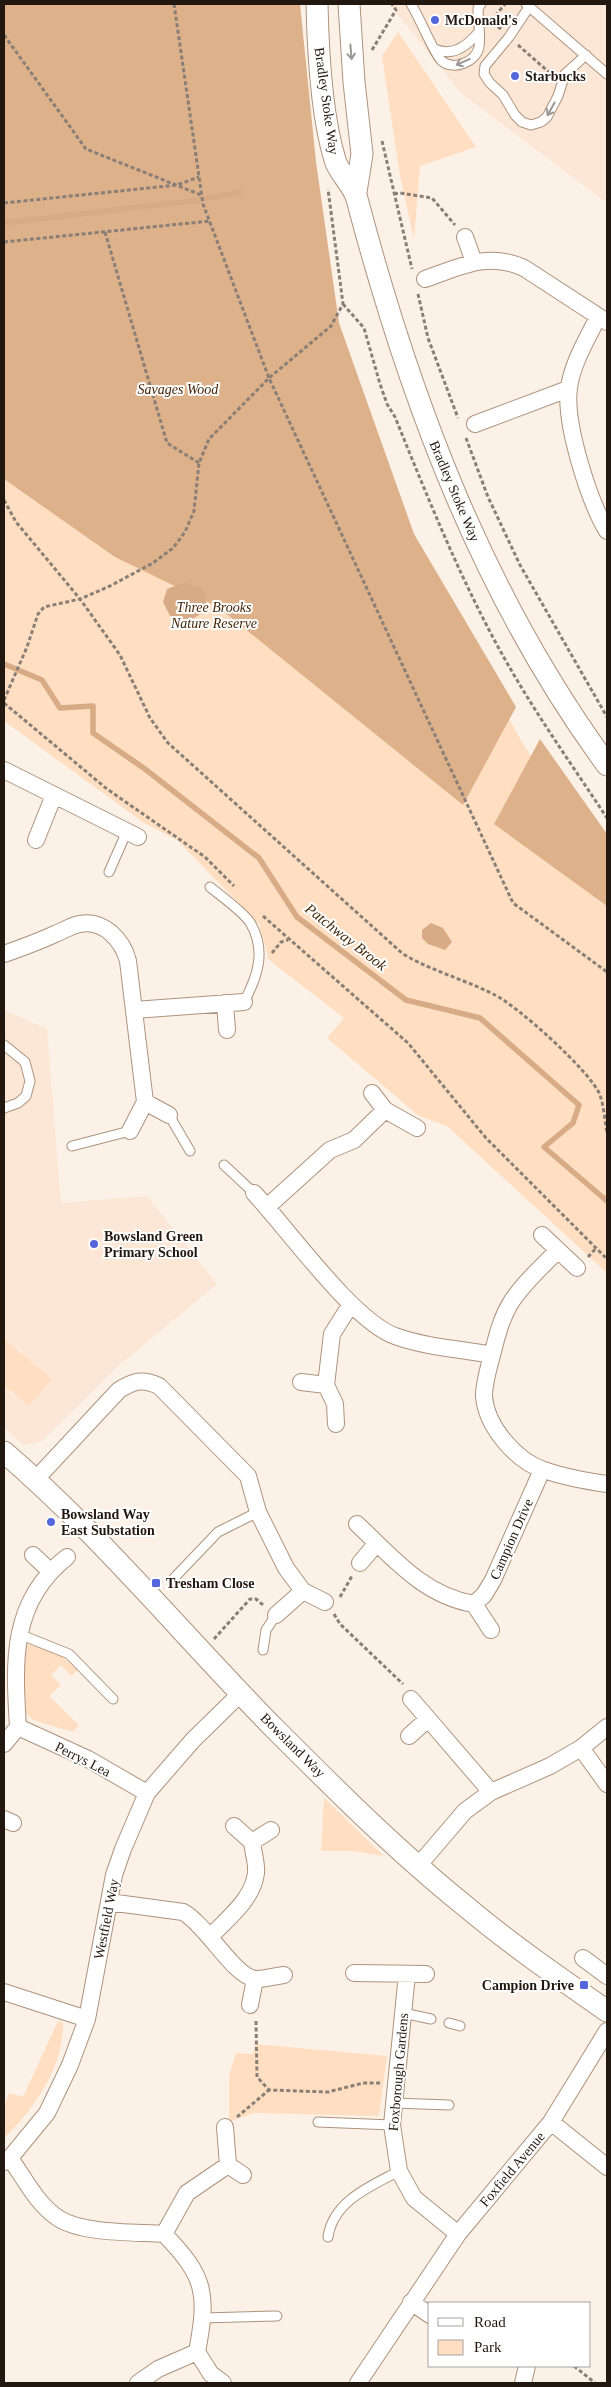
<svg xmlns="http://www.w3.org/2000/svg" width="611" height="2387" viewBox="0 0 611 2387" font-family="'Times New Roman',serif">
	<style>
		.built { fill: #fce7d6 }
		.green { fill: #ffdec1 }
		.forest { fill: #ddb18a }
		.water { fill: #d7ab85 }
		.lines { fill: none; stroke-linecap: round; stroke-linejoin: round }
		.stream { stroke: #d7ab85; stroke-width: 5.5 }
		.service-casing { stroke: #ad937d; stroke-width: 11 }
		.minor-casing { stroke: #ad937d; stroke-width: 18 }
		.tertiary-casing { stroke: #ad937d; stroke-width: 23 }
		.path { stroke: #8a7f76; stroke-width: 3; stroke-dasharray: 4 2.5; stroke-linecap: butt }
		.service { stroke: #fff; stroke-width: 9 }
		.minor { stroke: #fff; stroke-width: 16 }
		.tertiary { stroke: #fff; stroke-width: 21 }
		.oneway { stroke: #9c9793 }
		.poi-dot { fill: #5566dc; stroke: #fff; stroke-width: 2 }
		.labels { text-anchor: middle; stroke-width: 4; stroke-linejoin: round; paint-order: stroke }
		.poi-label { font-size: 14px; font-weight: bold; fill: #22180f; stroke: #fff; text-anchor: start }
		.street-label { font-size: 14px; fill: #22180f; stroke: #fff }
		.park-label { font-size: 14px; font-style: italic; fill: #442607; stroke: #fff }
		.water-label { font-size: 15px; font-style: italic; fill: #452808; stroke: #fff }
	</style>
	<rect width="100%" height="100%" fill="#fcf1e7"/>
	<!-- built -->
	<path class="built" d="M389,4H607V203L462,94Z
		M4,1010L47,1029L61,1203L147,1196L217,1284L118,1366L41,1442L24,1445L4,1428Z"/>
	<!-- green -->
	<path class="green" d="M4,4L331,326L393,505L522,742L607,879V1273L447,1126L419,1116L327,1038L344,1018L269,960L259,924L177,840L144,823L4,721Z
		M398,32L476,147L420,166L414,240L399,170L382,56Z
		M4,1339L52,1379L29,1406L4,1385Z
		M29,1644L59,1654L78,1670L71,1676L61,1665L51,1675L61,1685L49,1696L79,1725L73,1732L33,1720L26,1713L23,1646Z
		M324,1798L384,1856L353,1851H321Z
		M58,2021L63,2023C64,2066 34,2110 4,2138V2106L9,2093L23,2097Z
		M255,2044L387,2056L379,2116L254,2113L229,2122V2075L236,2053L253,2054Z"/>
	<!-- forest -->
	<path class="forest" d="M4,4H300L316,162L339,323L414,534L516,707L463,805L218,607L115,557L4,479Z
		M540,739L607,834V906L494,824Z"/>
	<!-- water -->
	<path class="water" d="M185,582L201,588L205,592L207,610L194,618L180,620L170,616L163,602L167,589Z
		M431,923L443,928L452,942L445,950L428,944L422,938V930Z"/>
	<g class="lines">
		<!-- stream -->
		<path class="stream" d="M4,223L199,200L239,192
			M4,664L42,680L60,708L93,706V733L145,769L259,858L297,917L406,1000L480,1018L579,1105L573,1123L544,1147L607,1201"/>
		<defs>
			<path id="service" d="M411,4C419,16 435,56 442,61C454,71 476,62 479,47C481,36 478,20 478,8L481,4
				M526,4L607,74
				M529,7L509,37L485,66L484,74L490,83L503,95L515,115L522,122L531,125L541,122L547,117L558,96L565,74L586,55
				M435,49C452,57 467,46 478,33
				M109,872L127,831
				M210,887C221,896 245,913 251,924C266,951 258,976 244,1002
				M4,1045L25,1062L30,1081L26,1096L18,1103L4,1108
				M169,1115L190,1151
				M72,1146L130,1131
				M224,1165L254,1193
				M174,1578L218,1532L258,1512
				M19,1634L69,1654L113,1699
				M263,1650L266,1630L276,1615
				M403,2013L431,2019
				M449,2023L460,2026
				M394,2103L449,2105
				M318,2122L392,2125
				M328,2237C333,2201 371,2186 399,2171
				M203,2318L277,2316"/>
			<path id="minor" d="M465,237L474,262
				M425,279C460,267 488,251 524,268L607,322
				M598,317C587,339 572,364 569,388C564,423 589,501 607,531
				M475,424L568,389
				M4,770L138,837
				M36,840L54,795
				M4,954C21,948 38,942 55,934C63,931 72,925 80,924C104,919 123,941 128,961L145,1102
				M225,1003L227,1030
				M134,1010L244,1002
				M372,1093L385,1110L417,1128
				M130,1131L145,1102L169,1115
				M254,1193C288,1229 352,1320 395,1336C425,1347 461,1349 492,1355
				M267,1207L330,1150L354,1140L385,1110
				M542,1235L577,1268
				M558,1250C542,1267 522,1284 510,1304C500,1321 496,1340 491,1359C488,1370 484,1384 484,1396C486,1426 516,1461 544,1470C564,1477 586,1481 607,1484
				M301,1382L326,1385
				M336,1424L335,1404L326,1385L332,1334L351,1304
				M36,1479L119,1390C134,1381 142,1378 159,1386L248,1476L258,1512L286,1568L303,1591L325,1602
				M357,1524C392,1557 424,1596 474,1604L484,1595L493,1580L542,1470
				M33,1555L50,1571
				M360,1563L377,1543
				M474,1604L491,1630
				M276,1615L303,1591
				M411,1699L491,1792
				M18,1727L88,1759L147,1793
				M409,1736L428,1719
				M4,1744L18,1727C14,1662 10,1602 67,1557
				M581,1748L607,1784
				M4,1819L13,1823
				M234,1826L252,1842L271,1830
				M418,1866L465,1811L491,1792L550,1766L581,1748L607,1727
				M109,1902L183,1912C207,1925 235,1979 257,1979C265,1979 275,1976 284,1975
				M211,1936C228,1918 253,1899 256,1873C257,1863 253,1852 252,1842
				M583,1958L607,1976
				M354,1973L426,1974
				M407,1974L392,2125L399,2171L414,2198L458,2234
				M4,1992L87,2019
				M250,2005L255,1979
				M551,2122L607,2167
				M225,2127L228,2165L243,2175
				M10,2158C24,2178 37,2204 58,2218C82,2234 135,2232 164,2234C206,2277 208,2294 197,2352L211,2374L223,2383
				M4,2162L10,2158L47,2113L70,2065L87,2019L114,1875L123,1849L147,1793L193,1740L241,1693
				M164,2234L187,2193L228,2165
				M411,2302L430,2315
				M138,2383L158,2369L197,2352
				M358,2383L458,2234L551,2122L607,2031
				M523,2383L527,2366"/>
			<path id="tertiary" d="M317,4C318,52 321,114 335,160C339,174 353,184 357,199C410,400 483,596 607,765
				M349,4L354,82L362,154L356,192
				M4,1452C102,1536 185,1638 276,1730C336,1790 398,1852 464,1905C509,1943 558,1977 607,2011"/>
		</defs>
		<!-- service casing -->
		<use href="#service" class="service-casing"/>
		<!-- minor casing -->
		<use href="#minor" class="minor-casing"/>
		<!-- tertiary casing -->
		<use href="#tertiary" class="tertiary-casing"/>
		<!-- path -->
		<path class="path" d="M174,4L203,204L269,378L513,903L607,972
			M501,29L491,21L505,4
			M4,35L86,149L201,195
			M518,45L551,74
			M372,50L396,10L392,4
			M382,141L412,269
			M394,194L400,193L432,198L455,225
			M4,203L177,185L199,177
			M105,232L167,443L199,463
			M4,242L210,221
			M418,294L428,338L458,418
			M343,304L364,328L380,384L387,404L395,417C432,508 469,601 520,685C547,730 578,774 607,818
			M466,438L488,497L520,565L607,717
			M4,500L16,522L80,599L120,655L150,718L168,743L403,954C432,971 463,979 493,994C517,1005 591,1072 600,1095C604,1107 605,1121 607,1133
			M4,700L27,647L38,614L44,607L80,599L110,586L153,563L173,548L185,532L194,511L199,463L209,439L269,378L331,326L343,304L328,189
			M4,703L107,789L205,857L234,886
			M263,916L408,1043L486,1138L607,1259
			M272,953L281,942L288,940
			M588,1257L596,1248
			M340,1597L352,1576
			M334,1614L340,1624L403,1684
			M214,1639L250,1599H256L263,1605
			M256,2021L257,2077L269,2090L328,2092L363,2083H380
			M237,2117L269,2090
			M574,2366L595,2383"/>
		<!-- service -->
		<use href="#service" class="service"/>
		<!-- minor -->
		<use href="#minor" class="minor"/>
		<!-- tertiary -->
		<use href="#tertiary" class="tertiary"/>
	</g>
	<!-- one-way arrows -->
	<defs><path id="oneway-shaft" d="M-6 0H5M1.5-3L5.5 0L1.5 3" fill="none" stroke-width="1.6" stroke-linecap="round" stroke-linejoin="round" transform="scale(1.25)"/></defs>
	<g class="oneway">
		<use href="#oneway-shaft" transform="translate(351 52) rotate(85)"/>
		<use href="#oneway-shaft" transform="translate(463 62) rotate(156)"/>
		<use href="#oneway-shaft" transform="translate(551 109) rotate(119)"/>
	</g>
	<!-- markers -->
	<g class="poi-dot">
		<circle cx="435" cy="20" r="5"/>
		<circle cx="515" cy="76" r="5"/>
		<circle cx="94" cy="1244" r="5"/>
		<circle cx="51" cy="1522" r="5"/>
		<rect x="151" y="1578" width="10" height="10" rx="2.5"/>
		<rect x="579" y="1980" width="10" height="10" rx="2.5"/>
	</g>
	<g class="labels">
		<!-- poi labels -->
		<g class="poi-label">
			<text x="445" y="25">McDonald's</text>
			<text x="525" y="81">Starbucks</text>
			<text x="104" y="1241">Bowsland Green<tspan x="104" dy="16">Primary School</tspan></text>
			<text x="61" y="1519">Bowsland Way<tspan x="61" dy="16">East Substation</tspan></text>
			<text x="166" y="1588">Tresham Close</text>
			<text x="574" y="1990" text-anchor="end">Campion Drive</text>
		</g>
		<!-- street labels -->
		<g class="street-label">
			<text transform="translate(327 101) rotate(82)" y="5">Bradley Stoke Way</text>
			<text transform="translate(455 491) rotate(67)" y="5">Bradley Stoke Way</text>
			<text transform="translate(511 1539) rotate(-66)" y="5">Campion Drive</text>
			<text transform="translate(293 1745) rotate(45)" y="5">Bowsland Way</text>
			<text transform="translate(83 1759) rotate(27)" y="5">Perrys Lea</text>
			<text transform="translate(106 1919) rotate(-79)" y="5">Westfield Way</text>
			<text transform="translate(398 2072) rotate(-85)" y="5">Foxborough Gardens</text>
			<text transform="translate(512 2169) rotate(-50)" y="5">Foxfield Avenue</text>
		</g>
		<!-- park labels -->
		<g class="park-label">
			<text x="178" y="394">Savages Wood</text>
			<text x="214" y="612">Three Brooks<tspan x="214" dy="16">Nature Reserve</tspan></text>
		</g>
		<!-- water labels -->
		<g class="water-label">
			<text transform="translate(346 937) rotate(38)" y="5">Patchway Brook</text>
		</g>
	</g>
	<!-- border -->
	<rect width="611" height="2387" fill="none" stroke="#22180f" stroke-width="10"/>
	<!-- legend -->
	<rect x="428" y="2302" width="162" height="65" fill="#ffffff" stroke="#a7a39f"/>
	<rect x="438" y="2318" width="25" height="8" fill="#ffffff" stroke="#a7a39f"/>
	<text x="474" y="2327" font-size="15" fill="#22180f">Road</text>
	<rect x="438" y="2340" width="25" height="15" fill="#ffdec1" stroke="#a7a39f"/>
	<text x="474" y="2352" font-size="15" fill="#22180f">Park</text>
</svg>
